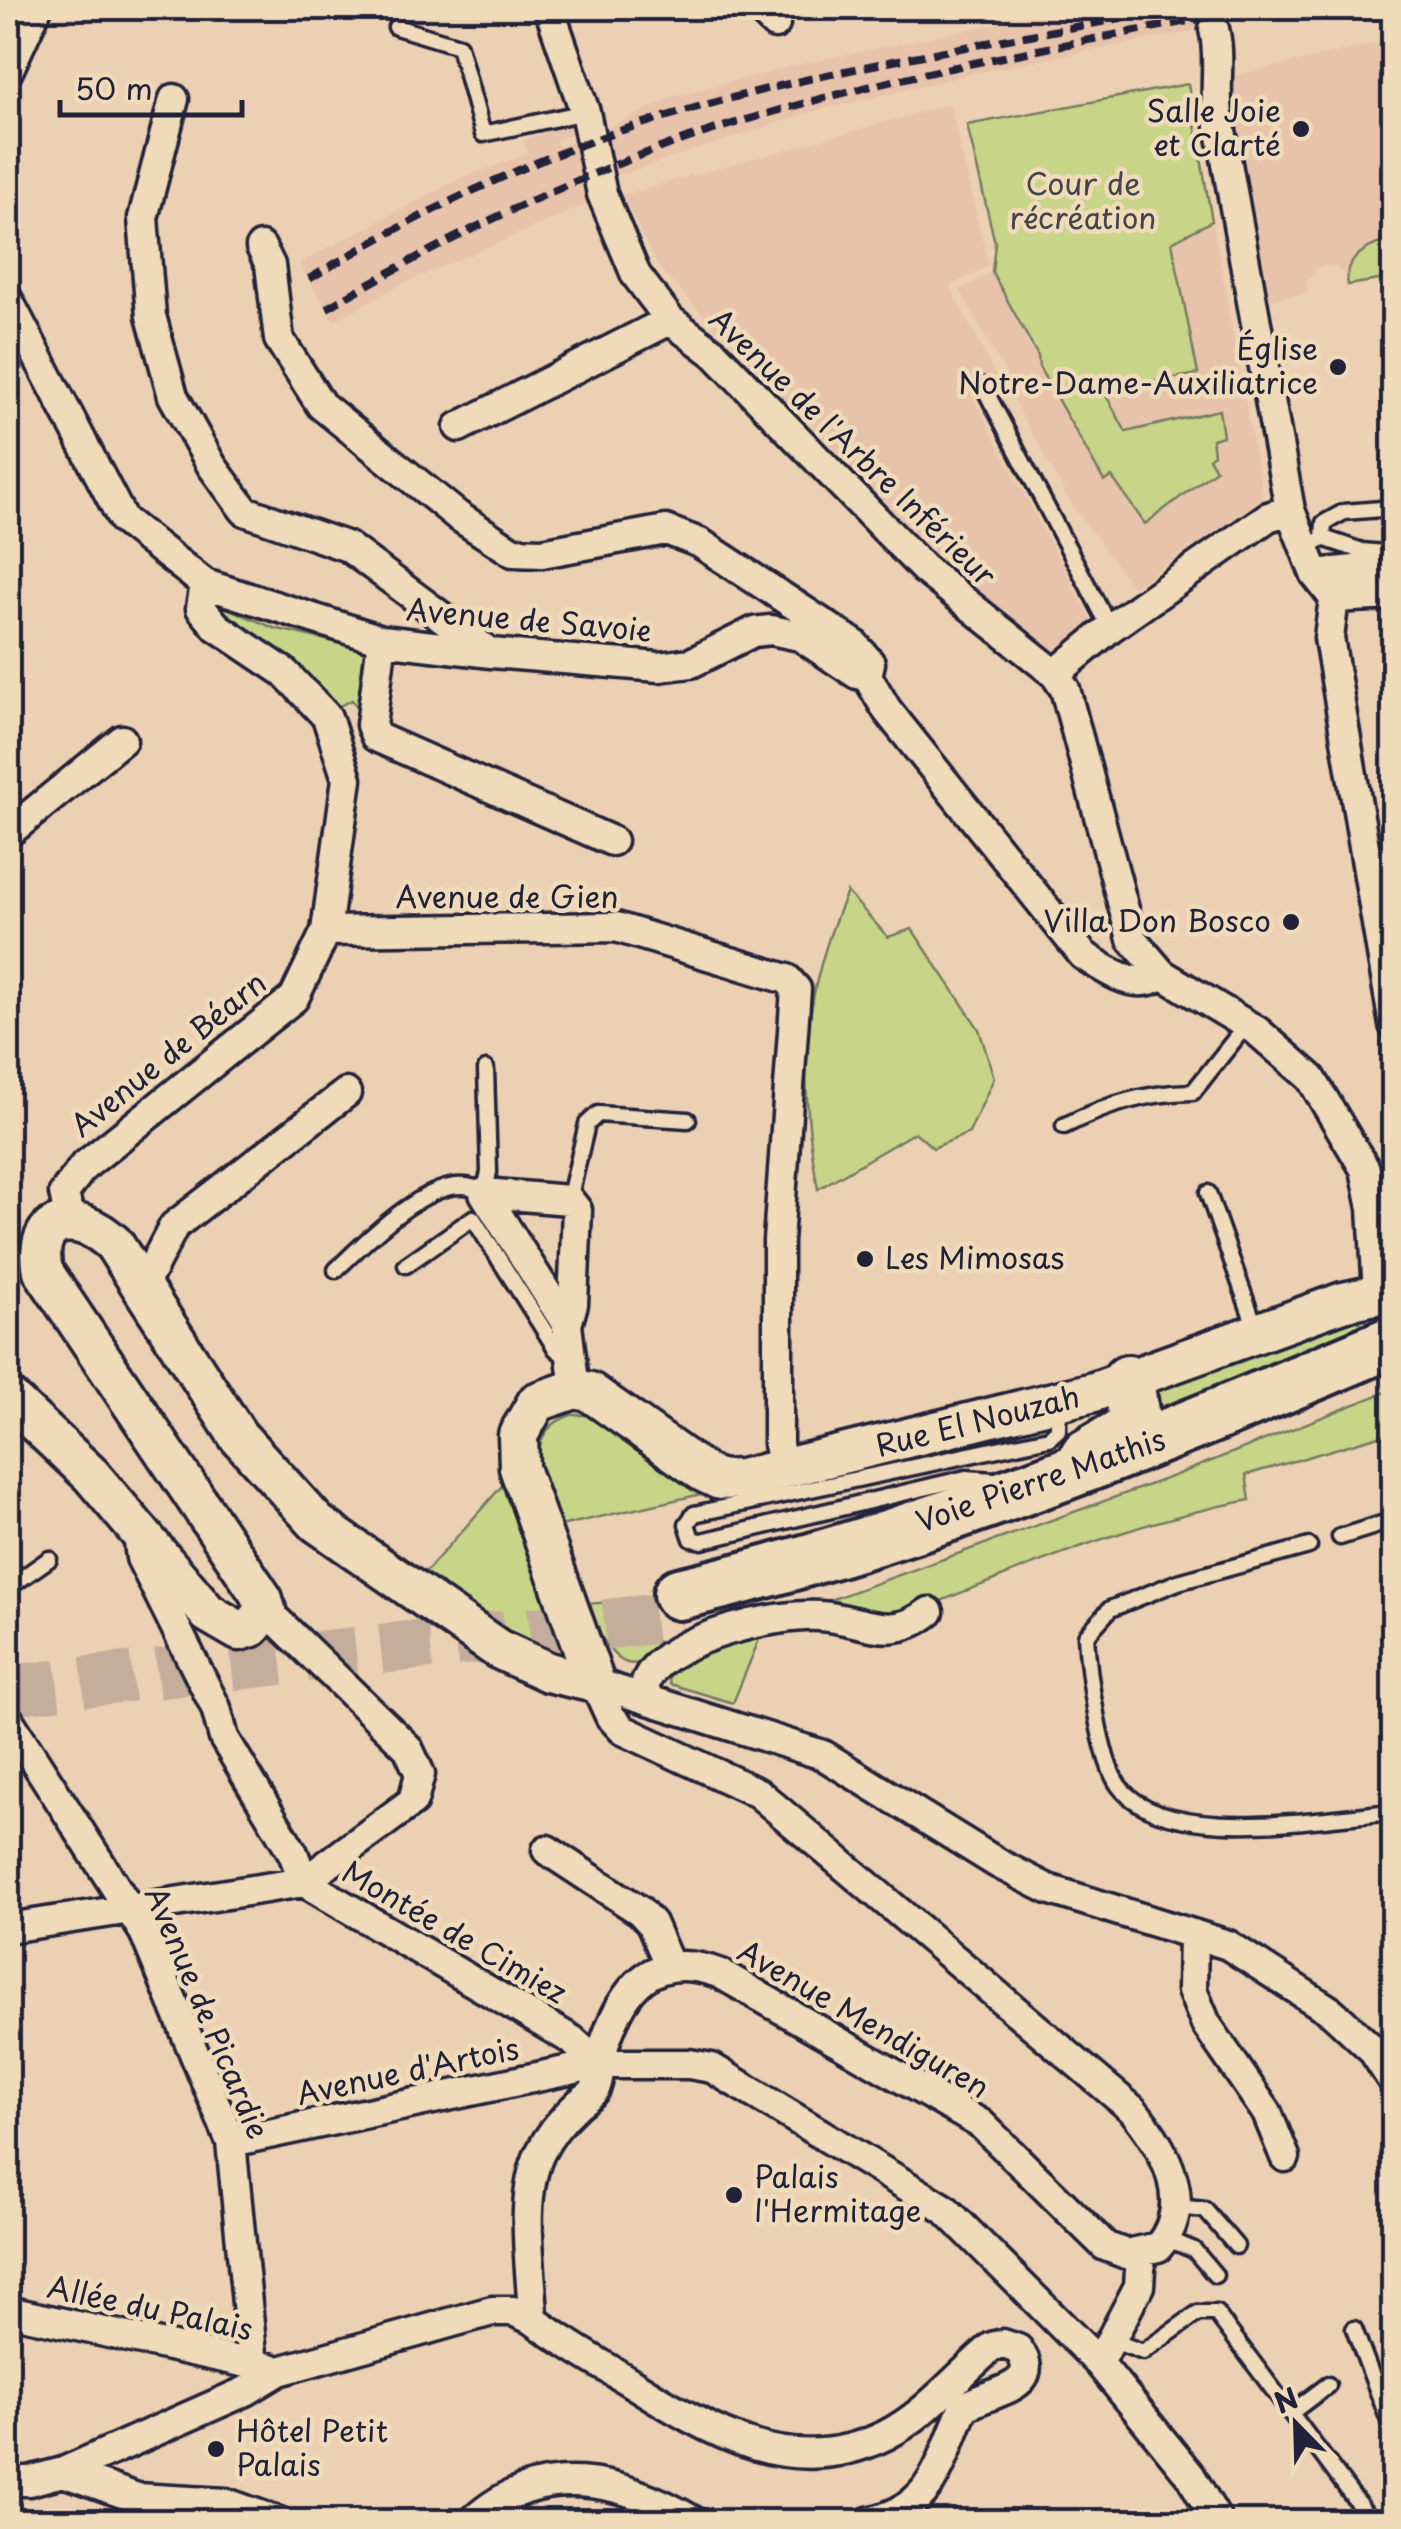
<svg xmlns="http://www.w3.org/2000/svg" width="1401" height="2529" viewBox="0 0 1401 2529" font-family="'Playpen Sans',sans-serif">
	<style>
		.built { fill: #e8c3ac }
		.green { fill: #c8d588; stroke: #757c62; stroke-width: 2.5 }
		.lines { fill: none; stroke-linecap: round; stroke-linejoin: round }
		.street-tunnel { stroke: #c4ad9b; stroke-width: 28; stroke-dasharray: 28 14; stroke-linecap: butt }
		.highway-tunnel { stroke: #c4ad9b; stroke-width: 50; stroke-dasharray: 50 25; stroke-linecap: butt }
		.lane-casing { stroke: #22223b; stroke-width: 21 }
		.street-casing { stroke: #22223b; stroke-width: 35 }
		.secondary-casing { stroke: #22223b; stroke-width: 45 }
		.highway-casing { stroke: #22223b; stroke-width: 58 }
		.lane { stroke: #efdbb9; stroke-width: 14 }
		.street { stroke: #efdbb9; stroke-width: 28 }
		.secondary { stroke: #efdbb9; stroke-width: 38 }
		.highway { stroke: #efdbb9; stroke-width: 50 }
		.rail { stroke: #22223b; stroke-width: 8; stroke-dasharray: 15 8; stroke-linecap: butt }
		.poi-dot { fill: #22223b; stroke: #efdbb9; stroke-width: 4 }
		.labels { text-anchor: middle; stroke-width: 9; stroke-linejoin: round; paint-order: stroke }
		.poi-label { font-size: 30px; fill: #22223b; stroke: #efdbb9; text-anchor: end }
		.park-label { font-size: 30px; fill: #43464a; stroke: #efdbb9 }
		.street-label { font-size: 30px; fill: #22223b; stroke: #efdbb9 }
	</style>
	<rect width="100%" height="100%" fill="#ecd0b3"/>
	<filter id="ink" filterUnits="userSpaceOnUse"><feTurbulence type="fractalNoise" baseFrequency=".01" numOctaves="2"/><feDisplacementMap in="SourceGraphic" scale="20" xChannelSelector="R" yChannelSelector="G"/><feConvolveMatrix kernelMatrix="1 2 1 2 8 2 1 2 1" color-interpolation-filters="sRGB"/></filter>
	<g filter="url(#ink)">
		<!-- built -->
		<path class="built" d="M1072,8H1189L1200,30L993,69L808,113L626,173L613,174L608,160L604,130L669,98L791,66Z
			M1393,40V326L1385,279L1348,285L1346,275L1332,265L1316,268L1307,282L1308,293L1270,300L1228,77Z
			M1188,84L1263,499L1133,587L1071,504L1005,385L1006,374L960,290L992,272L995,243L967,125Z
			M950,104L989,266L950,286L997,378L971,394L1095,626L1055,656L1010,631L659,269L622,195Z
			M573,123L580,131L556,140L559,147L579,140L595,201L398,286L334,321L299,263L463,177L527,154L523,140Z"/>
		<!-- green -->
		<path class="green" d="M1188,84L1212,221L1172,242L1198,374L1103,390L1126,432L1219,410L1223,436L1212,439L1214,454L1209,458L1216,470L1145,524L1112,477L1104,481L1039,367L1038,356L992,272L995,243L967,125Z
			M1393,240H1394L1393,326L1385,279L1348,285C1343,257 1370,244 1393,240Z
			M220,605L274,628L370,650L365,720L352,700L337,707L280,650L223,611Z
			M847,892L888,937L912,929L979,1029L994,1078L969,1133L933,1148L915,1132L818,1189C798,1079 801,995 847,892Z
			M1345,1317L1367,1325L1355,1335L1143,1418V1401L1166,1383Z
			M1393,1389V1432L1246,1475L1250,1500C1162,1516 1077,1546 994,1580C962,1593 932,1602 903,1622L813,1606L1171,1477Z
			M571,1415H591L702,1494L560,1526C546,1487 516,1434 571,1415Z
			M509,1478L563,1642L547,1652L493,1624L423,1575Z
			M639,1600L656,1642L696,1635C625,1678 621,1677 584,1604Z
			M763,1630L733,1703L670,1684L667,1666Z"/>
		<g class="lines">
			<!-- street-tunnel -->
			<path class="street-tunnel" d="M1205,8L1214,29"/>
			<!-- highway-tunnel -->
			<path class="highway-tunnel" d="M8,1690L681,1616"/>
			<defs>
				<path id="lane" d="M396,27L459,46L483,134L585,112
					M983,386L1110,628
					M1323,538L1324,523L1344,512L1394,508
					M1304,549L1323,538L1362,551L1394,554
					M1064,1126C1108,1104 1144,1093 1193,1092L1247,1024
					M1208,1193L1256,1329
					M569,1200L587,1124L598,1114L688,1120
					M406,1265L473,1218L556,1349L569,1359
					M336,1270C366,1241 441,1162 484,1193L489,1172L486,1069
					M994,1480L966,1478L702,1541L692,1539L687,1524L694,1514L1049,1438L1058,1430V1406
					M1340,1537L1394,1520
					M1309,1546L1178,1582L1110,1609L1086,1636C1088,1670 1100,1761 1119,1786C1166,1848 1324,1817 1394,1812
					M8,1588L49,1559
					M1178,2207L1205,2210L1236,2246
					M1165,2238L1194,2250L1215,2275
					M1354,2329L1394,2434
					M1113,2341L1143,2352L1198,2313H1216L1372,2522
					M1292,2412L1328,2385"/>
				<path id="street" d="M549,8L585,112L602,194L636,275L670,320L714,353L924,569L1055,674L1065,689L1132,939L1162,974L1257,1031L1311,1078L1365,1169L1373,1208L1378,1292
					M758,8L775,24
					M1214,29C1221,57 1214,85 1218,114L1290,510L1315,574L1334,598
					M8,71L37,8
					M174,99L143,218L151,316L173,396L212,466L245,511L348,547L490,653
					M261,247L270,265L279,339L321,405L458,516L513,552L542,553L666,530L700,543L854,644L870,663L867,676
					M8,300L123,520L205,584L382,640L491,653L659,667L691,663L753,632L771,630L800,636L857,674L867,676L887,710L1083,955C1106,970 1136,993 1162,974
					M459,427L670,320
					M1315,574L1394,566
					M1334,598L1329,638L1394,1025
					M1334,598L1394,595
					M382,640L371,725L376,737L612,841
					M1055,674L1110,628L1268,517L1290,510
					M8,833L122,740
					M326,931L616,927L787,979L796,989L778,1241V1444L783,1471
					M70,1221L64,1193L83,1167L294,998L326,931L347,779L327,717L284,672L217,627L201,608L205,584
					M142,1288L174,1226L346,1093
					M567,1325L573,1304L577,1210L569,1200L484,1193L567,1325L575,1389
					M138,1535L141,1558L216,1708L224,1738L293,1853L304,1882L572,2040L598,2064
					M595,1683L823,1755L999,1864L1048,1889L1228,1945L1332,2012L1372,2049L1394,2083
					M642,1695C644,1689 646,1680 650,1674C673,1637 779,1613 820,1616C864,1619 889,1643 929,1612
					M8,1719L144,1932L231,2142L253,2364
					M547,1850L640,1911L651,1923L669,1964
					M8,1928L304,1882L413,1801L420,1774L408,1748L266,1610
					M1193,1934L1192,1990L1206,2024L1267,2113L1285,2157
					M231,2142L598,2064H689L712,2068L945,2209L1099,2363L1190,2475L1218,2522
					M8,2311L270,2368
					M533,2320C532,2269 518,2200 540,2153C549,2135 563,2118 577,2105C582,2100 592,2095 595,2089C600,2080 599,2063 602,2052C621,1988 652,1948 721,1974L981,2124L1105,2246L1126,2254L1158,2247C1196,2203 1165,2149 1133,2110L758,1793L623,1730L610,1716L595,1683
					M1099,2363L1139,2286L1141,2253
					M63,2472L137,2498L226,2503L279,2522
					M8,2481H29L63,2472L246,2391L279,2371L492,2311H513L533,2320C564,2343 598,2362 630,2382C710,2432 792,2482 886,2435C926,2415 958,2375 992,2347L1003,2344L1018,2349C1048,2390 983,2391 963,2409C939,2464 934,2509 868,2522
					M472,2522C539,2459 623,2479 695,2522"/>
				<path id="secondary" d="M8,1397L91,1475L208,1613L239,1631L252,1627L266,1610L263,1599L43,1271C31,1213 80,1211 114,1244L238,1436L317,1523L498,1649L548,1672L595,1683L519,1468L518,1435L537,1402L575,1389L590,1392L703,1472L720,1480L741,1479L1094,1392L1343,1302L1394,1291"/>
				<path id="highway" d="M1086,1455L1125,1432L1134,1418L1128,1381
					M679,1594C925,1536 1161,1440 1394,1341"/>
			</defs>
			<!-- lane casing -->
			<use href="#lane" class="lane-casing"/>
			<!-- street casing -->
			<use href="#street" class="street-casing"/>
			<!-- secondary casing -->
			<use href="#secondary" class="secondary-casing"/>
			<!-- highway casing -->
			<use href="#highway" class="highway-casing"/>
			<!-- lane -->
			<use href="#lane" class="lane"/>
			<!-- street -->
			<use href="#street" class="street"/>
			<!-- secondary -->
			<use href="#secondary" class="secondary"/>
			<!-- highway -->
			<use href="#highway" class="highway"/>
			<!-- rail -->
			<path class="rail" d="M309,279C410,218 519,164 632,127C805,71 988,44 1166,10
				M327,308C438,243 552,186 674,143C863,78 1061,46 1256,8"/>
		</g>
	</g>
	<!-- markers -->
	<g class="poi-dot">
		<circle cx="1301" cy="129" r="10"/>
		<circle cx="1338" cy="367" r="10"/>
		<circle cx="1291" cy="922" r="10"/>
		<circle cx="865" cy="1259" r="10"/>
		<circle cx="734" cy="2195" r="10"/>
		<circle cx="216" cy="2449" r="10"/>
	</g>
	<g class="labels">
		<!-- poi labels -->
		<g class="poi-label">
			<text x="1281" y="122">Salle Joie<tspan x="1281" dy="34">et Clarté</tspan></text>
			<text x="1318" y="360">Église<tspan x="1318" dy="34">Notre-Dame-Auxiliatrice</tspan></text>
			<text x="1271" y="932">Villa Don Bosco</text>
			<text x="885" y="1269" text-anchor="start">Les Mimosas</text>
			<text x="754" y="2188" text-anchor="start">Palais<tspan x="754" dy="34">l'Hermitage</tspan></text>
			<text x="236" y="2442" text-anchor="start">Hôtel Petit<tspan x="236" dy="34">Palais</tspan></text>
		</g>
		<!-- park labels -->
		<g class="park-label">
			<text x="1083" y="195">Cour de<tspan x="1083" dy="34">récréation</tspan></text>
		</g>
		<!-- street labels -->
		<g class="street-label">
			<text transform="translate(852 448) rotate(44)" y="10">Avenue de l'Arbre Inférieur</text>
			<text transform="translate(529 621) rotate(5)" y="10">Avenue de Savoie</text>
			<text x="507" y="908">Avenue de Gien</text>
			<text transform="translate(169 1055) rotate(-39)" y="10">Avenue de Béarn</text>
			<text transform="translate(978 1422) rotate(-14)" y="10">Rue El Nouzah</text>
			<text transform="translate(1041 1481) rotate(-19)" y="10">Voie Pierre Mathis</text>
			<text transform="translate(454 1933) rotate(30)" y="10">Montée de Cimiez</text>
			<text transform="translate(206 2013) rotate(67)" y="10">Avenue de Picardie</text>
			<text transform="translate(863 2020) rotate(30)" y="10">Avenue Mendiguren</text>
			<text transform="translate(408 2072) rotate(-12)" y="10">Avenue d'Artois</text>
			<text transform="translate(150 2309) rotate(12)" y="10">Allée du Palais</text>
		</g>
	</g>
	<!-- margin -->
	<rect width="1401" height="2529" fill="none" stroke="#efdbb9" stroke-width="40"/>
	<rect x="20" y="20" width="1361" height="2489" fill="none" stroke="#22223b" stroke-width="4" filter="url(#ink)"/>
	<!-- north arrow -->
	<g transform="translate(1296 2424) rotate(337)" stroke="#efdbb9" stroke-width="8" paint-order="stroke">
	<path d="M0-8L18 38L0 25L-18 38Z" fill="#22223b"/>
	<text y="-15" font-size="28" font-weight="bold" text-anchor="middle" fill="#22223b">N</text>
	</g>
	<!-- scale -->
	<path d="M60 100v15h182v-15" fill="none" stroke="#22223b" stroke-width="5"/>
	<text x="75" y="100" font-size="30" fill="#22223b" stroke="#efdbb9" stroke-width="8" paint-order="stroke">50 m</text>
</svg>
